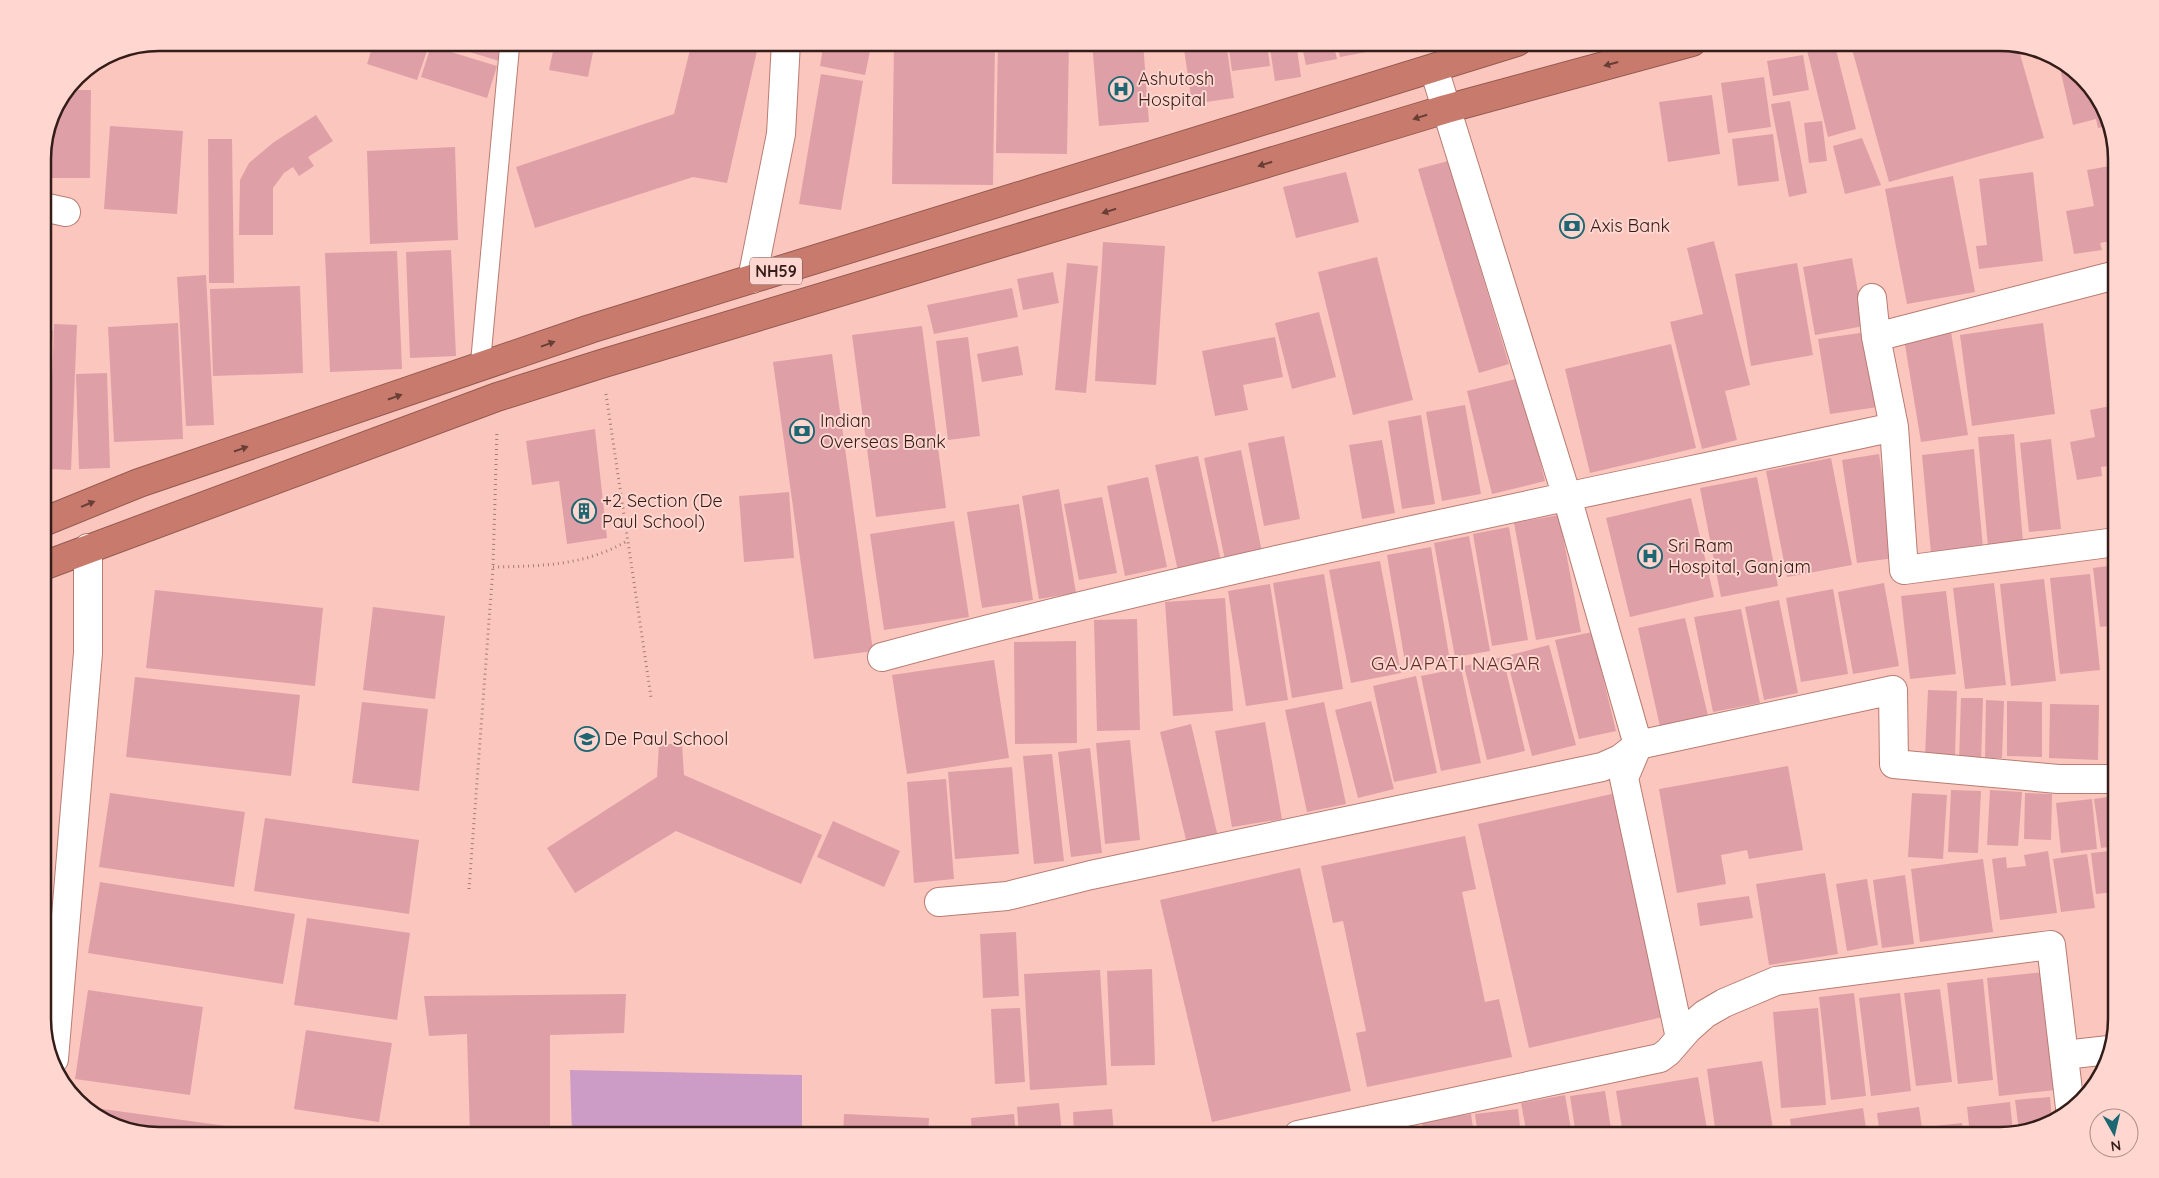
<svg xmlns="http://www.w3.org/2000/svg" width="2159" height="1178" viewBox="0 0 2159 1178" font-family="Quicksand,sans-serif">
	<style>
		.green { fill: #cc9bc6 }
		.building { fill: #df9fa7 }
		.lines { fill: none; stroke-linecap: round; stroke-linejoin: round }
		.lane-casing { stroke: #b87c72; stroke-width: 21 }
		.street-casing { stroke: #b87c72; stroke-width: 30 }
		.highway-casing { stroke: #945a50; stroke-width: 30 }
		.path { stroke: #a47c75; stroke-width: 3; stroke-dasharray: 1 4; stroke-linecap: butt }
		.lane { stroke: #fff; stroke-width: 19 }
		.street { stroke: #fff; stroke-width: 28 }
		.highway { stroke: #c87b6d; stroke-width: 28 }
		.oneway { fill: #683e36 }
		.labels { text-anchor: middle; stroke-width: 4; stroke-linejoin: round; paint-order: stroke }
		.shield { fill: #ffd7d0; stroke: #715550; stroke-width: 1 }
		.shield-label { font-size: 16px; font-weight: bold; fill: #341d19 }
		.poi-label { font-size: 18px; fill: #341d19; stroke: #ffd7d0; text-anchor: start }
		.neighbourhood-label { font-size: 19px; letter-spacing: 1px; fill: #612e25; stroke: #ffd7d0 }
		.rim { fill: none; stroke: #341d19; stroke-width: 2.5 }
	</style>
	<rect width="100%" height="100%" fill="#fbc6bd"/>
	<!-- green -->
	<path class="green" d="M570,1070L802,1075V1135H572Z"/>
	<!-- building -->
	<path class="building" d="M374,42H430L417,80L367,64Z
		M441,42H497L499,61L441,43Z
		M555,42H595L588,77L549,70Z
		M692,42H759L727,183L693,177L535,228L516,167L674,114Z
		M824,42H872L865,75L820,66Z
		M894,42H995L993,185L892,184Z
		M998,42H1069L1067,154L996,153Z
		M1092,42H1143L1149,122L1099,126Z
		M1183,42H1226L1234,98L1192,104Z
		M1228,42H1267L1270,66L1232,71Z
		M1269,42H1296L1301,77L1275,81Z
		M1301,42H1333L1337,59L1306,65Z
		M1337,42H1370L1372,51L1340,57Z
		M1805,42H1834L1856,129L1828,137Z
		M1850,42H2000L2018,47L2044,138L1889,182Z
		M431,46L497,66L487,98L421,77Z
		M1803,55L1809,90L1773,96L1767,61Z
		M2058,60L2097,94L2108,126L2098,128L2096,119L2073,125Z
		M821,74L863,81L841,210L799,204Z
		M1764,77L1771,127L1728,133L1721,83Z
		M67,90H91L90,178H43V151L51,114Z
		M1712,95L1720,154L1668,162L1659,102Z
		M1790,101L1807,193L1789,197L1771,104Z
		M316,115L333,141L308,157L314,166L299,176L293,167L284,173L273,188V235H239L240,180L249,163L274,142Z
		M1822,121L1827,161L1809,163L1804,123Z
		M110,126L183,131L177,214L104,209Z
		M1773,134L1779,181L1738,186L1732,139Z
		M1862,138L1881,185L1845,194L1833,146Z
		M208,139H232L234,283H209Z
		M455,147L458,240L370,244L367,151Z
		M1448,161L1509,364L1479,373L1418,169Z
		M2116,165V240L2100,243L2102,250L2074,254L2066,211L2094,206L2087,170Z
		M1346,172L1359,222L1296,238L1283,187Z
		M2033,172L2043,261L1979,269L1976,246L1987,245L1979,179Z
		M1953,176L1975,292L1907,304L1885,189Z
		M1714,241L1750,385L1725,391L1737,440L1702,449L1670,322L1703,314L1687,248Z
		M1103,242L1165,246L1156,385L1095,381Z
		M451,250L456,356L410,358L406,252Z
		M397,251L402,369L330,372L325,253Z
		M1377,257L1413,400L1353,415L1318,272Z
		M1852,258L1864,326L1815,335L1803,267Z
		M1067,263L1098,266L1086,393L1055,390Z
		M1797,263L1813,355L1751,366L1735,274Z
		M1053,272L1059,303L1023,310L1017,279Z
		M206,275L214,425L186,426L177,277Z
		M300,286L303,373L213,376L210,289Z
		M1012,288L1018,317L934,334L927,305Z
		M1319,312L1336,377L1292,389L1275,323Z
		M178,323L183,439L114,442L108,327Z
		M2043,323L2055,414L1972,426L1960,335Z
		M54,324L77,325L71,470L49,469Z
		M922,326L946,508L876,517L852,335Z
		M43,331H53L44,441H43Z
		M1867,332L1878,407L1830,414L1818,339Z
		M1951,332L1968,435L1921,442L1904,339Z
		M968,337L980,436L948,440L936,341Z
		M1275,337L1283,377L1243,385L1248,410L1215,416L1202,351Z
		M1671,344L1696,448L1590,473L1565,369Z
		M1018,346L1023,375L982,382L977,354Z
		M832,354L873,651L814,659L773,362Z
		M107,373L110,468L79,469L76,374Z
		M1520,378L1545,481L1492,494L1467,391Z
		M1465,405L1481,494L1442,501L1426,412Z
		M2116,405V465L2101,467L2102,476L2077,480L2070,442L2095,437L2090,410Z
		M1421,415L1435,504L1402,509L1388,421Z
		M595,429L607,538L567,544L559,481L532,485L526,441Z
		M2014,434L2023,542L1988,546L1978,437Z
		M1284,436L1300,519L1264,526L1248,443Z
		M2051,439L2061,529L2029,532L2020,443Z
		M1382,440L1395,513L1362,519L1349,445Z
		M1974,449L1983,548L1931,553L1922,455Z
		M1241,450L1262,552L1225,560L1204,458Z
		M1879,454L1894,558L1857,563L1842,460Z
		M1198,456L1221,561L1178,571L1155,465Z
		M1831,458L1852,565L1787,577L1766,471Z
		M1148,477L1167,567L1125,576L1107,486Z
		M1757,477L1778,586L1721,597L1700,488Z
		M2116,480V493L2115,489L2108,491L2107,482Z
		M1059,489L1076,593L1039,599L1022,496Z
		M789,492L794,558L744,562L739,496Z
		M1102,497L1117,573L1079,580L1064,504Z
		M1691,498L1714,597L1630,617L1606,518Z
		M1019,504L1033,600L982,608L967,512Z
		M1559,515L1581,632L1536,640L1514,523Z
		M954,521L969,617L884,630L870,534Z
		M1509,527L1528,640L1492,646L1473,534Z
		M1469,536L1490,651L1455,657L1434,543Z
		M1431,547L1450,661L1406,668L1387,555Z
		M1380,561L1401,673L1351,683L1329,570Z
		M2116,565V625L2100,627L2093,568Z
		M1324,574L1343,689L1292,698L1273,583Z
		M2090,574L2100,670L2060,674L2050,578Z
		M2044,579L2056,681L2011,686L2000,584Z
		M1884,583L1899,666L1853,674L1838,592Z
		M1994,583L2006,685L1965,689L1953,588Z
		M1270,584L1288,700L1246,706L1228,591Z
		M1833,589L1848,674L1801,682L1786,598Z
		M155,590L323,608L315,686L146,668Z
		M1946,591L1956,674L1910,679L1901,596Z
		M1225,598L1233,711L1173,716L1165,602Z
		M1779,600L1798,693L1764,700L1745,607Z
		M373,607L445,616L435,699L363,690Z
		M1741,609L1760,703L1713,712L1694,617Z
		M1685,618L1709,720L1661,731L1638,628Z
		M1137,619L1140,730L1097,731L1094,620Z
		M1592,632L1616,731L1579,739L1555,640Z
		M1076,641L1077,743L1015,744L1014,642Z
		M2109,642H2116V765H2113Z
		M1549,645L1576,745L1532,756L1506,656Z
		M1503,657L1525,751L1487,760L1464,666Z
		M994,660L1009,758L907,774L892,675Z
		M1461,668L1481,763L1441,771L1421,676Z
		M1416,676L1437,773L1394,782L1373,686Z
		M135,677L300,695L291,776L126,757Z
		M1928,690L1957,691L1955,756L1925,755Z
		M1961,698H1983L1981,761H1959Z
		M1986,700L2004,701L2002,758H1985Z
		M1371,701L1394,789L1358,798L1335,710Z
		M2007,701L2042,702V757L2007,756Z
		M362,702L428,709L419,791L352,783Z
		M1324,702L1346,804L1307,812L1285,710Z
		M2050,704L2099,705L2098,760L2049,758Z
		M1265,722L1282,819L1232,827L1215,731Z
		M1191,724L1218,837L1187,844L1160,732Z
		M1130,740L1140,840L1105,844L1096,743Z
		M659,744H682L684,775L822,835L801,884L676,831L575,893L547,848L657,777Z
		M1090,748L1102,853L1071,857L1058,752Z
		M1052,754L1064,861L1034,864L1023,756Z
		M1788,766L1803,850L1749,859L1747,850L1721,855L1726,884L1677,893L1659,789Z
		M1012,767L1019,854L955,859L948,772Z
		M946,779L954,879L914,883L907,782Z
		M1951,790L1981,791L1978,853L1948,852Z
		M1990,790L2022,792L2018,846L1987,845Z
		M110,793L245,812L234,887L99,867Z
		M1616,793L1667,1016L1529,1048L1478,824Z
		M1912,793L1947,795L1943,859L1908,857Z
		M2025,793L2052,794L2051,840L2024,839Z
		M2114,796L2116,846L2101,848L2094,799Z
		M2092,799L2097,849L2061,853L2056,803Z
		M265,818L419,840L409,914L254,891Z
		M833,821L900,851L884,887L817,857Z
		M1465,836L1476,889L1462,892L1485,1002L1499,999L1512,1057L1367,1087L1356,1033L1366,1031L1343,921L1333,923L1321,866Z
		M2048,851L2057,913L2000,920L1992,859L2006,857L2007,868L2026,866L2024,855Z
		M2110,851L2114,892L2096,894L2091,853Z
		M2087,854L2095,908L2061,912L2053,859Z
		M1983,859L1993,932L1920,942L1911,869Z
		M1300,868L1351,1091L1212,1122L1160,900Z
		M1825,873L1838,954L1769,965L1756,884Z
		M1905,875L1914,944L1882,948L1873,880Z
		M1867,879L1878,945L1847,951L1836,884Z
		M100,882L295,914L283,984L88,953Z
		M1749,896L1753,918L1700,926L1697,903Z
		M307,918L410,933L397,1020L294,1005Z
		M1016,932L1019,996L983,998L980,934Z
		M1152,969L1155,1065L1111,1066L1107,971Z
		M1100,970L1107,1085L1030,1090L1024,974Z
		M2044,972L2056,1090L1999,1096L1987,978Z
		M1983,979L1993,1080L1958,1084L1947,983Z
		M1940,989L1952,1082L1916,1086L1904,993Z
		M88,990L203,1007L190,1095L75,1079Z
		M1854,993L1866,1096L1831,1100L1819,997Z
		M1900,993L1911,1091L1871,1096L1859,998Z
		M626,994L624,1033L550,1035V1135H470L467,1034L429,1036L424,996Z
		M1020,1008L1025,1082L995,1084L991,1009Z
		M1818,1008L1826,1105L1781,1108L1773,1012Z
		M306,1030L392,1043L379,1122L294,1109Z
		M1762,1061L1774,1135H1716L1707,1069Z
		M1698,1077L1708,1135H1623L1616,1091Z
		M1605,1091L1612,1135H1576L1570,1096Z
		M1565,1095L1572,1135H1527L1521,1103Z
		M2050,1097L2052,1121L2019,1131L2015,1100Z
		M2010,1102L2013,1132L2000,1135H1970L1967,1107Z
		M1059,1103L1062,1135H1019L1017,1107Z
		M88,1107L226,1126L224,1135L159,1136L107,1123Z
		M1919,1107L1923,1135H1880L1877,1113Z
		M1863,1108L1867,1135H1792L1790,1119Z
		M1112,1109L1114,1135H1074L1073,1112Z
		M1518,1109L1521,1135H1478L1475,1114Z
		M844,1114L929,1118L928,1135H843Z
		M1014,1114L1016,1135H972L971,1118Z
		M1471,1114L1474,1135H1424L1422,1122Z
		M1962,1123L1963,1135H1927L1926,1127Z
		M1249,1127L1250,1135H1217V1131Z"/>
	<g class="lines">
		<defs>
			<path id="lane" d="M480,368L510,42"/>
			<path id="street" d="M1434,69L1567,497L1638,745L1624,778L1680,1038
				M43,207L66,212
				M752,279L781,134L786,42
				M1876,337L2116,275
				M1894,427L1904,570L2116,542
				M882,657C1216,567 1556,500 1894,427L1876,337L1872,298
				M939,902L1007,896L1091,875L1602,767L1620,759L1638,745L1893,690L1894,764L2058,779H2116
				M2064,1055L2109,1050
				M54,1059L88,653V548
				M1298,1135L1660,1058L1668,1052L1688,1029L1705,1014L1724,1003L1776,981L2051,945L2070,1108"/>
			<path id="highway" d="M43,522L139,483L590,329L1517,42
				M43,566L497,397L601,364L1446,109L1692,42"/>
		</defs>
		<!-- lane casing -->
		<use href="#lane" class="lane-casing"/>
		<!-- street casing -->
		<use href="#street" class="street-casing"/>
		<!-- highway casing -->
		<use href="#highway" class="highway-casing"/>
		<!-- path -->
		<path class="path" d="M606,394L651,697
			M493,567C541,566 584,566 627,541
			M469,889L493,567L497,430"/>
		<!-- lane -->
		<use href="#lane" class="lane"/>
		<!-- street -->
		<use href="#street" class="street"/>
		<!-- highway -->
		<use href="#highway" class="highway"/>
	</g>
	<!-- one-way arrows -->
	<defs><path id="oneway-solid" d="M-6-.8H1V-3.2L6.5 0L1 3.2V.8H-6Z" transform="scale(1.25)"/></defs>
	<g class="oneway">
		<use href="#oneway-solid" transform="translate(1611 64) rotate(165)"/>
		<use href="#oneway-solid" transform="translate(1420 117) rotate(163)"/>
		<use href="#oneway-solid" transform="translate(1265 164) rotate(163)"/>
		<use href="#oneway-solid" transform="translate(1109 211) rotate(163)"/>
		<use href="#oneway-solid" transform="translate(548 344) rotate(-20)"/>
		<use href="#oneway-solid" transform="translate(395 397) rotate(-19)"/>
		<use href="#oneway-solid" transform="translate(241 449) rotate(-19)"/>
		<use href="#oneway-solid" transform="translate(88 504) rotate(-22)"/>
	</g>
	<!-- icons -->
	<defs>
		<symbol id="hospital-ring" viewBox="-11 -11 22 22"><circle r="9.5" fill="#ffd7d0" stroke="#1d6773" stroke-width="1.5"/><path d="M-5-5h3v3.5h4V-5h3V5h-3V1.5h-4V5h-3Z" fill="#1d6773"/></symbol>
		<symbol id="bank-ring" viewBox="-11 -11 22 22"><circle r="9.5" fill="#ffd7d0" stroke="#1d6773" stroke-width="1.5"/><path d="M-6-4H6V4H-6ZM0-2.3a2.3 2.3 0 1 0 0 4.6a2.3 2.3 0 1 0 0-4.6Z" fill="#1d6773"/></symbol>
		<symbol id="building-ring" viewBox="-11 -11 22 22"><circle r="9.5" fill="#ffd7d0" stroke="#1d6773" stroke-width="1.5"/><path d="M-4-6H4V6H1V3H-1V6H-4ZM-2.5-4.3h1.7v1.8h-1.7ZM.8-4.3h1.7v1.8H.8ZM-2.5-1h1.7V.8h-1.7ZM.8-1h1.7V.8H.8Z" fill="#1d6773"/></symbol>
		<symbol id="school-ring" viewBox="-11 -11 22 22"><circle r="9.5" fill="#ffd7d0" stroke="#1d6773" stroke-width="1.5"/><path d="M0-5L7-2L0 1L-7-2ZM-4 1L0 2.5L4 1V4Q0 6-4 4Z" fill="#1d6773"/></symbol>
	</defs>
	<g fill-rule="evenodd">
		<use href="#hospital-ring" x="1107" y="75" width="28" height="28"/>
		<use href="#bank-ring" x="1558" y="212" width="28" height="28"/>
		<use href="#bank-ring" x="788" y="417" width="28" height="28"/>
		<use href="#building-ring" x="570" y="497" width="28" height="28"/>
		<use href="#hospital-ring" x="1636" y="542" width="28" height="28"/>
		<use href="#school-ring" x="573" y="725" width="28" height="28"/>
	</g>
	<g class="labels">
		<!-- shield labels -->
		<rect class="shield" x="750" y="257.5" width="52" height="27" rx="4"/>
		<g class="shield-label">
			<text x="776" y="277">NH59</text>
		</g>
		<!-- poi labels -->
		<g class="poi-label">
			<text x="1138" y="85">Ashutosh<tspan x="1138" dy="21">Hospital</tspan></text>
			<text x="1590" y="232">Axis Bank</text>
			<text x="820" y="427">Indian<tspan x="820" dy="21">Overseas Bank</tspan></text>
			<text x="602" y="507">+2 Section (De<tspan x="602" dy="21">Paul School)</tspan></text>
			<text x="1668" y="552">Sri Ram<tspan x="1668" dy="21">Hospital, Ganjam</tspan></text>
			<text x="604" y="745">De Paul School</text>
		</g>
		<!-- neighbourhood labels -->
		<g class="neighbourhood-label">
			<text x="1456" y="670">GAJAPATI NAGAR</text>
		</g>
	</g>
	<!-- crop -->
	<path d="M0 0H2159V1178H0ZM159 51H2000A108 108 0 0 1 2108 159V1019A108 108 0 0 1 2000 1127H159A108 108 0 0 1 51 1019V159A108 108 0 0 1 159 51Z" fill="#ffd7d0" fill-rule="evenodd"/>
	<path class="rim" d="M159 51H2000A108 108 0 0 1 2108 159V1019A108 108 0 0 1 2000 1127H159A108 108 0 0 1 51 1019V159A108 108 0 0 1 159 51Z"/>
	<!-- north arrow -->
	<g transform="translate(2114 1133) rotate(172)"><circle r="24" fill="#ffd7d0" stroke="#ae8d87"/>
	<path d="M0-4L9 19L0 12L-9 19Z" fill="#1d6773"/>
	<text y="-8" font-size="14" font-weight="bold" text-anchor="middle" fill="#341d19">N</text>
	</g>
</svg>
